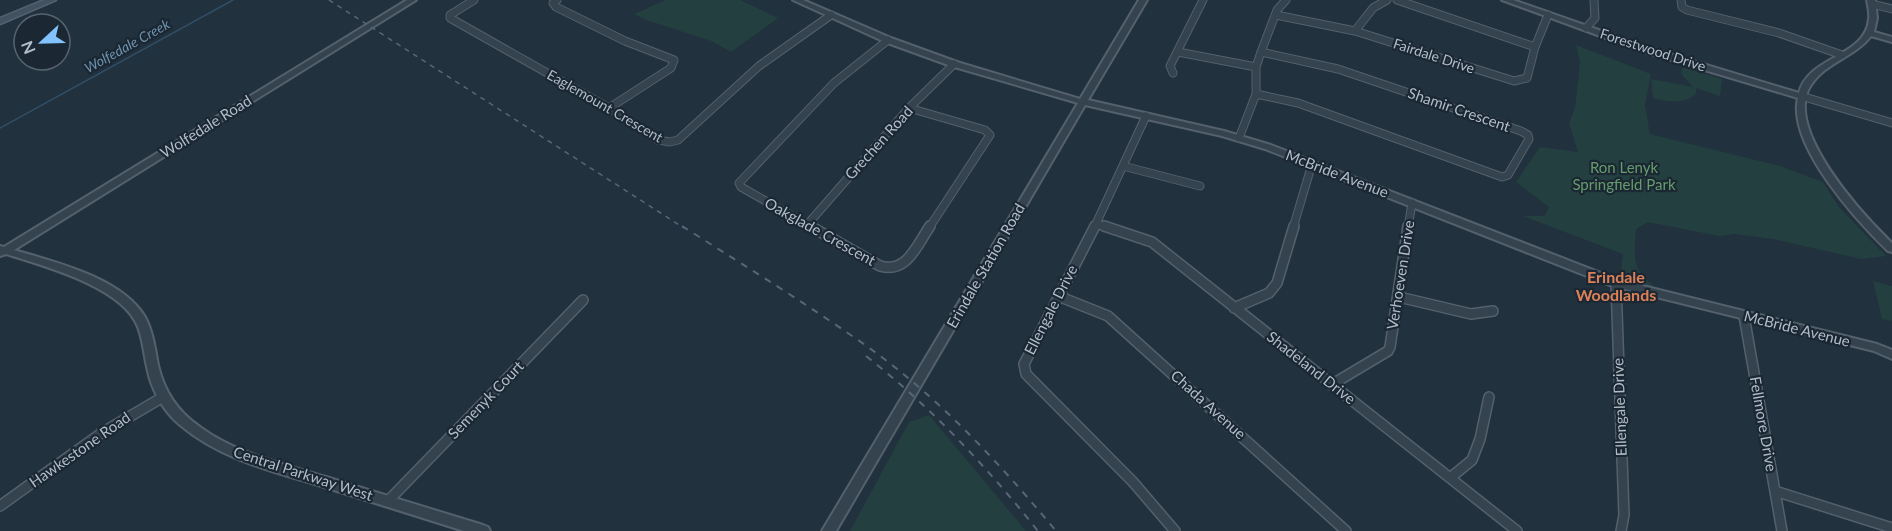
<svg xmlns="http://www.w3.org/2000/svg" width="1892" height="531" viewBox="0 0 1892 531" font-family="Lato,sans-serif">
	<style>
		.green { fill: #233f3f }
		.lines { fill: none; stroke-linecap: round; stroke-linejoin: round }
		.stream { stroke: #324e65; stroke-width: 1.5 }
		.minor-far1-casing { stroke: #54616c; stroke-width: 9 }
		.minor-casing { stroke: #54616c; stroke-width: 12 }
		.tertiary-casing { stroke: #54616c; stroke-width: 4 }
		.secondary-casing { stroke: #54616c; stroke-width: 3 }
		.minor-far1 { stroke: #35434e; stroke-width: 7 }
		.minor { stroke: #35434e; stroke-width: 9 }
		.tertiary { fill: #35434e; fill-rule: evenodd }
		.secondary { fill: #435261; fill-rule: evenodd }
		.rail-far1 { stroke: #576776; stroke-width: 1.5; stroke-dasharray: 5 5; stroke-linecap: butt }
		.rail { stroke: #576776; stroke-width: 2; stroke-dasharray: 7 7; stroke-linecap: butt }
		.labels { text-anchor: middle; stroke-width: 4.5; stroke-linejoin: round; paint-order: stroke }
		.far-water-label { font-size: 14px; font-style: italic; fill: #6f93af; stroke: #1b2833 }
		.far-street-label { font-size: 14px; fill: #b1bec9; stroke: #1b2833 }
		.street-label { font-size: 15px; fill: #b1bec9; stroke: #1b2833 }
		.park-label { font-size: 15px; fill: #669c6c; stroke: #1b2833 }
		.neighbourhood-label { font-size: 16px; font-weight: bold; fill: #dd8159; stroke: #1b2833 }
	</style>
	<rect width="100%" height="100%" fill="#21313e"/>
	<!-- green -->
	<path class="green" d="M666,0H740L778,18L731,52L711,41L646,20L634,14Z
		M1576,45L1651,74L1645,105L1650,134L1780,166L1823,182L1839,207L1886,256L1861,259L1773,239L1735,234L1719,236L1648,222L1636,229C1634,259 1631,267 1656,288L1620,278L1623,254L1523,216H1544L1549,207L1516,182L1540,147L1578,152L1569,123L1575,108L1580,62Z
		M1683,67L1722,79L1720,96L1696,88V94C1683,105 1668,102 1653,98L1651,79L1693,87L1681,74Z
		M1873,281L1892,286V321L1882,319Z
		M929,415L1026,531H850L909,422Z"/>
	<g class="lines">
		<!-- stream -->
		<path class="stream" d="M0,128L233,0"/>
		<defs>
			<path id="minor-far1" d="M474,0L450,15V18L609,108L658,140L670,142L678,140L759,66L831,15
				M557,0L553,3L556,7L625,41L674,60L671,68L609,108
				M1397,0L1535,47
				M1681,0L1682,7L1687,10L1779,33L1842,55
				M1872,4L1892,9
				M1276,15L1355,31L1514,81L1527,78L1535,47L1548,15
				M1586,28L1595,18L1594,0
				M1355,31L1373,8L1387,0
				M1178,52L1256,67
				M1173,73L1170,66L1203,0
				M1256,94L1298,103L1502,177L1508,175L1529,139L1528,135L1521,131L1338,69L1261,52
				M1801,96L1892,123
				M909,108L985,130L990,135L929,228
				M1239,138L1256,94V67L1261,52L1277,10L1286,0
				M1123,166L1200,186
				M1096,224L1110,228
				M807,225L909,108L954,64
				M813,228L741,187L739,183L834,83L888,40
				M1094,228L1146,116
				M1293,228L1312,164
				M1408,228L1412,203"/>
			<path id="minor" d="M810,226L880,266C907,274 917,245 930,226
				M1095,226L1024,364L1026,374L1133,482L1175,531
				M1104,226L1152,242L1517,531
				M1616,283L1624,515L1621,531
				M1058,296L1108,316L1346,531
				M1399,297L1471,314L1493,311
				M1234,308L1269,293L1277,283L1294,226
				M1744,316L1782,531
				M1331,385L1388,351L1390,347L1408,226
				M1450,478L1472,460L1480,439L1489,397
				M1775,491L1892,528
				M388,501L583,300
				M0,506L100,434L163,397"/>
			<path id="tertiary" d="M407,0H416L14,250C55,262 122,278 145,317C153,332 155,349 158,365C164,392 178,412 200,427C237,454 284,464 326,477C379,493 431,509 483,525L488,527L490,531H464C417,516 369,501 321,486C272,471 220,459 180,425C163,411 151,389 147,367C144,354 143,340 138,327C123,287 44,266 6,254L0,256V246L4,247Z
				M793,0H803L891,38L957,62L1080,99L1139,0H1147L1088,100L1224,131L1271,145L1619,280L1877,344L1892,350V359L1874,351L1612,286L1265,149L1222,136L1085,105L836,531H822L1078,103L951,66L885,42Z
				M1502,0H1513L1647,47L1799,93C1808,56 1866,57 1869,19C1870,13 1868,6 1867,0H1875L1877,18L1874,32L1892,37V42L1871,36C1855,57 1826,62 1811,85C1782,128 1863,215 1892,243V252L1888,251C1857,221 1787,145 1798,98L1641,51Z"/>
			<path id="secondary" d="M44,0H56L0,24V18Z"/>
		</defs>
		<!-- minor-far1 casing -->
		<use href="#minor-far1" class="minor-far1-casing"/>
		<!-- minor casing -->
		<use href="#minor" class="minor-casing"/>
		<!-- tertiary casing -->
		<use href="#tertiary" class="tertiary-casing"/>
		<!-- secondary casing -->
		<use href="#secondary" class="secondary-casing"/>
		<!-- minor-far1 -->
		<use href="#minor-far1" class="minor-far1"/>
		<!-- minor -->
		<use href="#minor" class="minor"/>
		<!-- tertiary -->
		<use href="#tertiary" class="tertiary"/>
		<!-- secondary -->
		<use href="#secondary" class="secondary"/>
		<!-- rail-far1 -->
		<path class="rail-far1" d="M329,0L684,228"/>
		<!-- rail -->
		<path class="rail" d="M682,226C740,263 799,299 855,338C932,390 997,460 1056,531
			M866,356C931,407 986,466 1038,531"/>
	</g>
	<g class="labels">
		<!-- far-water labels -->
		<g class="far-water-label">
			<text transform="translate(127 46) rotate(-29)" y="5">Wolfedale Creek</text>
		</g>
		<!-- far-street labels -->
		<g class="far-street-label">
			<text transform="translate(1653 50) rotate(18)" y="5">Forestwood Drive</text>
			<text transform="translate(1434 56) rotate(18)" y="5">Fairdale Drive</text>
			<text transform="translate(605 106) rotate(30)" y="5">Eaglemount Crescent</text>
		</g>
		<!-- street labels -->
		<g class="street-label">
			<text transform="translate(1459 110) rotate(19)" y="5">Shamir Crescent</text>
			<text transform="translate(206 127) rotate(-32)" y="5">Wolfedale Road</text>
			<text transform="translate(879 143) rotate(-48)" y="5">Grechen Road</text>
			<text transform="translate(1337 174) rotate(21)" y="5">McBride Avenue</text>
			<text transform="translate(820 232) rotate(29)" y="5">Oakglade Crescent</text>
			<text transform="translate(986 266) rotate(-60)" y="5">Erindale Station Road</text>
			<text transform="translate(1401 275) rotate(-81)" y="5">Verhoeven Drive</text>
			<text transform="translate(1051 310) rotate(-63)" y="5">Ellengale Drive</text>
			<text transform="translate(1797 329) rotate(14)" y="5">McBride Avenue</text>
			<text transform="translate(1311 368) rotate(38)" y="5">Shadeland Drive</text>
			<text transform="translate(486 400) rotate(-46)" y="5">Semenyk Court</text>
			<text transform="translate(1208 405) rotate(42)" y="5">Chada Avenue</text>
			<text transform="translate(1620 407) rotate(-92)" y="5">Ellengale Drive</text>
			<text transform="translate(1763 424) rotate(80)" y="5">Fellmore Drive</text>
			<text transform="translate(80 450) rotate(-35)" y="5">Hawkestone Road</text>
			<text transform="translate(303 474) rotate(18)" y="5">Central Parkway West</text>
		</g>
		<!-- park labels -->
		<g class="park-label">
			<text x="1624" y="173">Ron Lenyk<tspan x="1624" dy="17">Springfield Park</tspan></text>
		</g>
		<!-- neighbourhood labels -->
		<g class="neighbourhood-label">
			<text x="1616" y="283">Erindale<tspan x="1616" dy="18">Woodlands</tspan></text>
		</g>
	</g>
	<!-- north arrow -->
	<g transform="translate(42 42) rotate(248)"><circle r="28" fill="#1b2833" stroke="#57646f" stroke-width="1.5"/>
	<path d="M0-4.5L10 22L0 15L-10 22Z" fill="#81c2ff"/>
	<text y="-9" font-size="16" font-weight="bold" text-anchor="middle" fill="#b1bec9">N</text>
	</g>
</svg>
